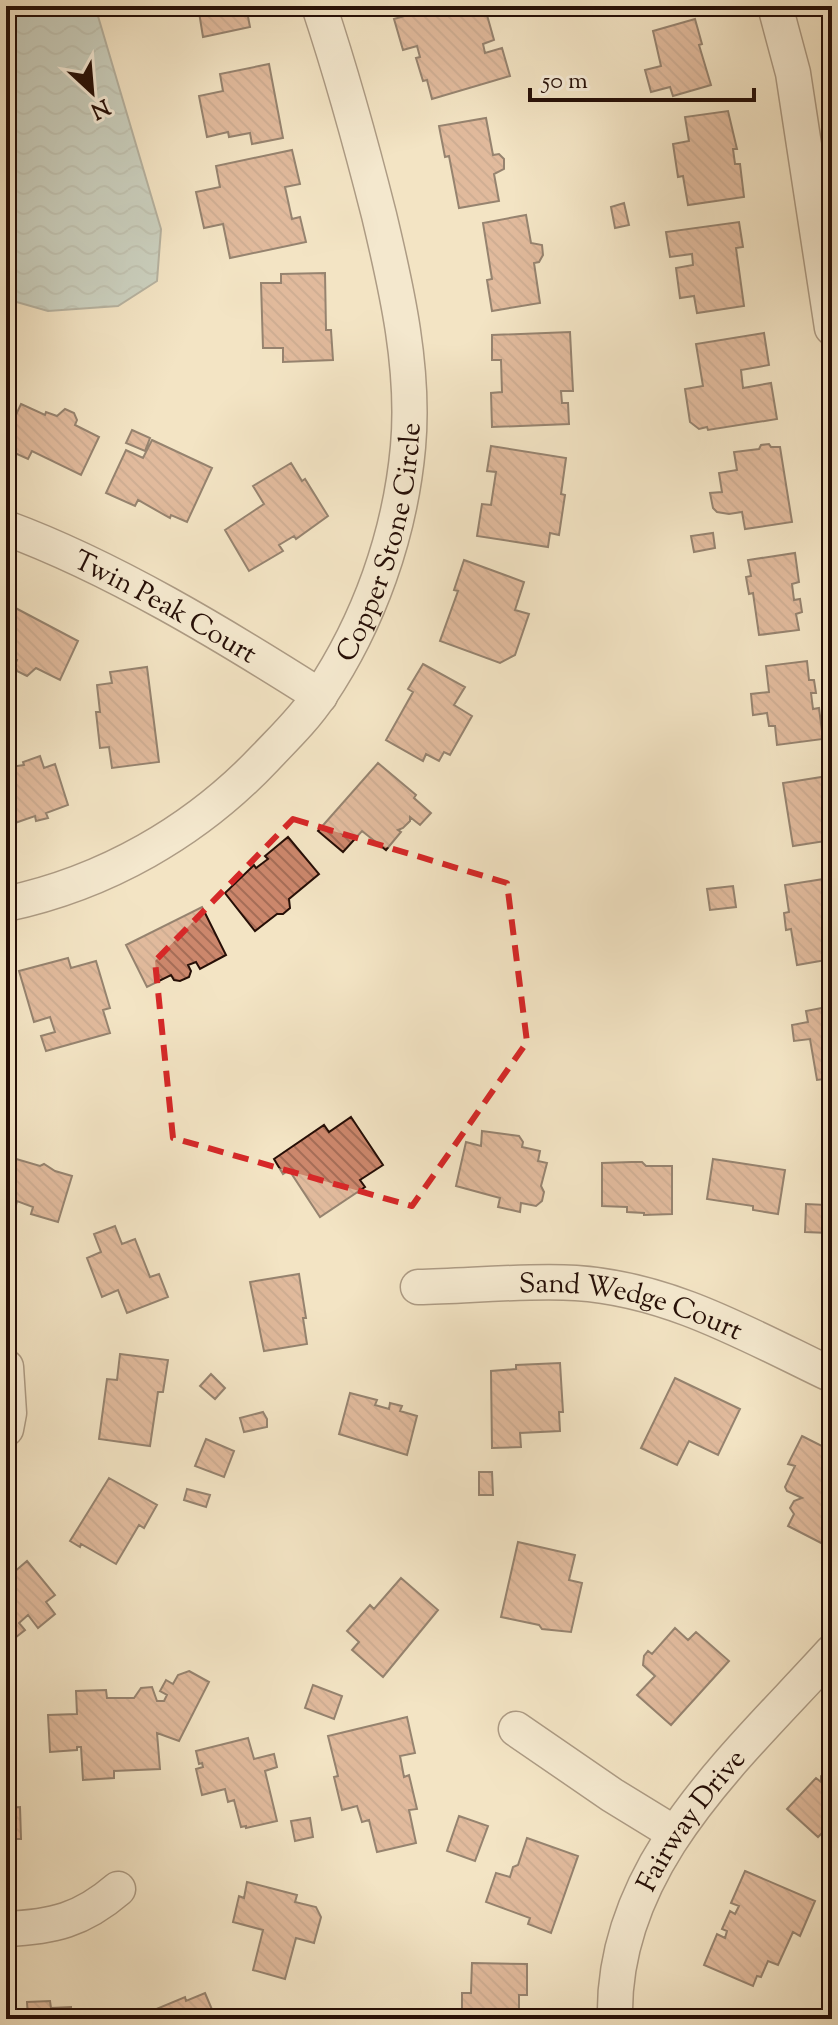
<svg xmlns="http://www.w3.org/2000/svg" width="838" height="2025" viewBox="0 0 838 2025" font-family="'Sorts Mill Goudy',serif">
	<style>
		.water { fill: url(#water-waves); stroke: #6e7774; stroke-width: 2 }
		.building { fill: url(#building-back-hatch); stroke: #260f07; stroke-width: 2 }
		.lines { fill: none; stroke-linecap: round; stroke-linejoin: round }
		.street-casing { stroke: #594436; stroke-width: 37 }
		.street { stroke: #f7edd9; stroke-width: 34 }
		.marked { fill: none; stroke: #d62828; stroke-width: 6; stroke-dasharray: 16 10; stroke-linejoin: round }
		.labels { text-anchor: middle; stroke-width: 8; stroke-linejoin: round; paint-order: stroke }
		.street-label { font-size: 28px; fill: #260f07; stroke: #f7edd9 }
	</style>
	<defs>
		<pattern id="water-waves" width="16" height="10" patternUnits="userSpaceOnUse" patternTransform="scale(2)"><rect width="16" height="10" fill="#9ebdbc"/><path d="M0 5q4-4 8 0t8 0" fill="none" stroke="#88a1a0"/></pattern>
		<pattern id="building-back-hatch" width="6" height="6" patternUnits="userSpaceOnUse" patternTransform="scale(2)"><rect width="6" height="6" fill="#cc876c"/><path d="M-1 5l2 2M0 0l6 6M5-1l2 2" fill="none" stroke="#a56d57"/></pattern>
	</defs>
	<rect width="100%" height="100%" fill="#f3e4c4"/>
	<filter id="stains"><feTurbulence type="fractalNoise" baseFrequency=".0025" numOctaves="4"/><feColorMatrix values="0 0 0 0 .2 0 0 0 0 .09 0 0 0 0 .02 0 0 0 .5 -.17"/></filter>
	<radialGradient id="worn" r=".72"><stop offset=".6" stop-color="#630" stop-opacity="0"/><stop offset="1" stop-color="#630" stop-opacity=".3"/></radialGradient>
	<!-- water -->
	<path class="water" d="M6,6H95L161,229L157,281L118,306L48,311L6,299Z"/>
	<!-- building -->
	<path class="building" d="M198,6H246L250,27L203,37Z
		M439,6H473L475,11L485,8L494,40L483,44L485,53L502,48L510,76L432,99L427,80L423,81L416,58L420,57L417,46L403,50L394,19Z
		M695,19L702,44L699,45L711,85L673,96L670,87L651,92L645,70L661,66L653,31Z
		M269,64L283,138L252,144L250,133L229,137L228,132L207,137L199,96L223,91L220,74Z
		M728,111L737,149H733L735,164H740L744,197L688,205L683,176L678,177L673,144L689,141L685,117Z
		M486,118L493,155L499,154L504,159V169L494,174L499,201L459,208L449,156L445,157L439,126Z
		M292,150L300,184L285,187L292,219L300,217L306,242L230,258L223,224L204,228L196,192L220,187L216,166Z
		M624,203L629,225L615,228L611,207Z
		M526,215L531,243L542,245L543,255L539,262L534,263L540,303L492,311L487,280L492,279L483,223Z
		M739,222L743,247L736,248L744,306L697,313L694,296L680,298L676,268L693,265L692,254L670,257L666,232Z
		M325,273L326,330H331L333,360L283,362V348H263L261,283H281V274Z
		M570,332L573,391H561L562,403H568L569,424L492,427L491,393L502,392L501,360H492V335Z
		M764,333L769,365L741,370L743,388L771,383L777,419L708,430L707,427L699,429L690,422L685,389L703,386L696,344Z
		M21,404L45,415L46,412L57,416L65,409L74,413L77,420L75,425L99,437L81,475L32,451L28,459L6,449V436Z
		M132,430L150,438L145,451L126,443Z
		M152,440L212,468L187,522L171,515L170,518L138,500L135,506L106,493L126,450L143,458Z
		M769,444L771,447H780L792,522L745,529L742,512L729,514L717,512L713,508L710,493L722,492L719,473L737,470L734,452L759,449L761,445Z
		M491,446L566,458L561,494L565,495L559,535L550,533L548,547L477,536L482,504L491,505L496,472L487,471Z
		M291,463L302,481L305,479L328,516L296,539L294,536L279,545L283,551L249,571L225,530L264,504L253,486Z
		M713,533L715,548L694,552L691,536Z
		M795,553L799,582L792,584L794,600L800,599L802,612L796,614L799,630L759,635L753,593L749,594L746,577L751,576L748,560Z
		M464,560L524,582L515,610L529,614L515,655L500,663L440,641L458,591L454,590Z
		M6,603L78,641L60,680L36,668L27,676L17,671L15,665L17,660L6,657Z
		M807,661L809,680H814L816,693H811L813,709L819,708L823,739L777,745L775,726H769L767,713L753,715L751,694L769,692L766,666Z
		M423,664L465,687L454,705L472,716L450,755L444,752L439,761L426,754L423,761L386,740L413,692L408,689Z
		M147,667L159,762L112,768L109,747L100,748L96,712H100L97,685L112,683L110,672Z
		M40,756L44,768L55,764L68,805L46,813L48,818L36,821L35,816L15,823L16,828L6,832V779L9,778L11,767L24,765L23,762Z
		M378,763L416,795L414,798L431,813L420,825L410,817V821L403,828L398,830L401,832L386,850L362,831L343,852L318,831Z
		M828,776L832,804V840L793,846L783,783Z
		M288,837L319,874L289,899L290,908L283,914H277L255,931L225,893L254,865L256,868L268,859L265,856Z
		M830,878L832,959L797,965L791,929L786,930L784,913L789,912L785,885Z
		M733,886L736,907L710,910L707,889Z
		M202,907L226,955L200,969L196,962L188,965L191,971L189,977L180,981L174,980L171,975L147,987L126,945Z
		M68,958L71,968L96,961L110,1008L103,1010L110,1033L46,1051L41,1036L55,1032L50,1017L34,1022L19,971Z
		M832,1006V1078L817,1080L810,1039L794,1041L792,1025L808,1022L806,1011Z
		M351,1117L383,1165L360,1180L365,1187L320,1217L289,1170L283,1174L274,1159L324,1125L329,1132Z
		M482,1131L519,1136L523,1142L522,1147L540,1151L538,1161L547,1163L541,1186L544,1192L542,1201L536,1206L521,1203L520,1212L498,1207L500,1198L456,1186L466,1142L481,1146Z
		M6,1156L40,1166L44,1164L55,1171L72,1176L58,1222L31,1214L33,1207L17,1201L16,1205L6,1203Z
		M713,1159L785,1170L778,1214L753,1210V1206L707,1199Z
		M632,1162H642L646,1166H672V1214L644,1215V1213L627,1212V1207L602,1206V1163Z
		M826,1190H832V1288H826L829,1233L805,1232L806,1204L826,1205Z
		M115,1226L122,1244L135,1239L150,1277L159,1274L168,1297L127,1313L118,1290L102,1297L87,1258L101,1252L94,1234Z
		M299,1274L306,1318H303L307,1344L264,1351L250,1282Z
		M120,1354L168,1360L163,1392H158L150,1446L99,1439L107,1379L117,1380Z
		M560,1363L563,1412H559L560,1431L520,1433L521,1447L492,1448L491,1371L516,1369V1365Z
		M211,1374L225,1388L215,1399L200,1386Z
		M675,1378L740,1409L718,1455L689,1441L677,1465L641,1448Z
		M350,1393L377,1400L375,1405L389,1409L390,1403L402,1406L400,1411L417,1416L407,1455L339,1434Z
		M263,1412L267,1419V1427L244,1432L240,1418Z
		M802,1436L832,1451L831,1548L788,1526L794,1514L790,1508L794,1501L802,1498L787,1491L785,1487L795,1466L788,1464Z
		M206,1439L234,1451L224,1477L195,1466Z
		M479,1472H492L493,1495H479Z
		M109,1478L157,1505L144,1528L139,1525L116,1564L81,1544L80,1547L70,1541Z
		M187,1489L210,1495L206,1507L184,1500Z
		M518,1542L575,1555L569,1580L582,1583L571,1632L542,1629L539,1625L501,1617Z
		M27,1561L55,1595L46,1602L55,1614L38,1628L28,1615L19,1623L25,1630L6,1645V1575L11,1571L13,1573Z
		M401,1578L438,1610L383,1677L352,1650L359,1642L347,1631L370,1605L374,1609Z
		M675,1628L688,1640L696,1632L729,1661L671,1725L637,1695L655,1676L643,1665L644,1656L648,1651L652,1654Z
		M189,1671L209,1682L179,1741L157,1733L160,1769L114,1771V1778L83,1780L81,1747H77V1750L50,1752L48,1715L77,1714L76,1691L106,1690L107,1698H134L141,1688L152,1687L157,1701H164L167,1695L160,1691L166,1680L173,1684L178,1675Z
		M313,1685L342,1696L334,1719L305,1708Z
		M407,1717L415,1753L400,1756L404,1777L409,1775L417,1809L409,1810L416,1843L377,1852L369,1820L362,1822L357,1806L342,1810L334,1777L338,1776L328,1736Z
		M248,1738L254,1759L274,1754L277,1767L265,1771L277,1821L246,1828V1826L241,1827L234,1800L228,1802L225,1789L202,1795L196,1769L203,1767L202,1763L199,1764L196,1751Z
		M832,1770V1836L824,1831L818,1837L787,1809L816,1778L821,1782V1776Z
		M20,1807L21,1839H6V1808Z
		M459,1816L488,1826L475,1861L447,1851Z
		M310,1818L313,1837L295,1841L291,1821Z
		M527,1838L578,1856L551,1933L528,1924L530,1918L486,1902L496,1873L510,1877L513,1867L518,1865Z
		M745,1871L815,1901L800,1936L793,1932L778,1965L768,1961L761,1977L757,1976L753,1986L704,1965L717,1934L725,1938L727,1931L722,1929L730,1911L735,1914L739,1906L731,1903Z
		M247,1882L297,1895L295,1902L316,1907L321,1917L314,1943L296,1938L285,1979L253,1970L263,1930L233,1922L239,1896L244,1898Z
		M472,1963L527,1964V1995H519V2019H462V1993H471Z
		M205,1993L216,2019H144L142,2015L185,1997L186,2001Z
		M50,2001L51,2008L71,2007V2019H28L27,2002Z
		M748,2013L750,2019H720Z"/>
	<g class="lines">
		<defs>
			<g id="street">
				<path d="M775,6L793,73L832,328"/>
				<path id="s1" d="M6,528C112,567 224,635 320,696"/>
				<path id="s2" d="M6,904C105,883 195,832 265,758C284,738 305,718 320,695C369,622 400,535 408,447C415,370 397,290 379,215C361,144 342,75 319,6"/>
				<path id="s3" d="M418,1287C469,1286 526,1280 576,1283C670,1289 750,1336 832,1375"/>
				<path d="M6,1367L9,1413L6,1429"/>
				<path d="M516,1729L612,1795L674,1833"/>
				<path d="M6,1929C53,1927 82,1920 118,1889"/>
				<path id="s4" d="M615,2019C611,1865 737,1757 832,1652"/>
			</g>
		</defs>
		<!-- street casing -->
		<use href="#street" class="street-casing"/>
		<!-- street -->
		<use href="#street" class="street"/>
	</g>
	<!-- marked area -->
	<path d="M0 0H838V2025H0ZM293,819L507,883L527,1042L412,1206L173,1138L155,961Z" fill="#f3e4c4" fill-opacity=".55" fill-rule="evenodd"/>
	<path class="marked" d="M293,819L507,883L527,1042L412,1206L173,1138L155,961Z"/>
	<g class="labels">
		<!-- street labels -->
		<g class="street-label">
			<text dy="10" stroke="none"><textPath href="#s2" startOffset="552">Copper Stone Circle</textPath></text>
			<text dy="10" stroke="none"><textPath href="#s1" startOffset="178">Twin Peak Court</textPath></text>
			<text dy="10" stroke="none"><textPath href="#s3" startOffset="216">Sand Wedge Court</textPath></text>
			<text dy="10" stroke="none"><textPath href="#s4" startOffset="218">Fairway Drive</textPath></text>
		</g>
	</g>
	<!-- margin -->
	<rect width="838" height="2025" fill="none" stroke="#f3e4c4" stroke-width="32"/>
	<rect x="8" y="8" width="822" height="2009" fill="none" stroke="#260f07" stroke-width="4"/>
	<rect x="16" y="16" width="806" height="1993" fill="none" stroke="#260f07" stroke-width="2"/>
	<!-- north arrow -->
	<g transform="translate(92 92) rotate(154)" stroke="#f7edd9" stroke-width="6" paint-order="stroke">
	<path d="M0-6L14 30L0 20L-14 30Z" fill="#260f07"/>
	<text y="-12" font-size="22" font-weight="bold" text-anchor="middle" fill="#260f07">N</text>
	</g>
	<!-- scale -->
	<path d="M530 88v12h224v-12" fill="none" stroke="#260f07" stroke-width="4"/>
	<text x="542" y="88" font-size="24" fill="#260f07" stroke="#f7edd9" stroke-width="6" paint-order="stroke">50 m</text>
	<rect width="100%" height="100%" filter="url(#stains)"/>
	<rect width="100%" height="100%" fill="url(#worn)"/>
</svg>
